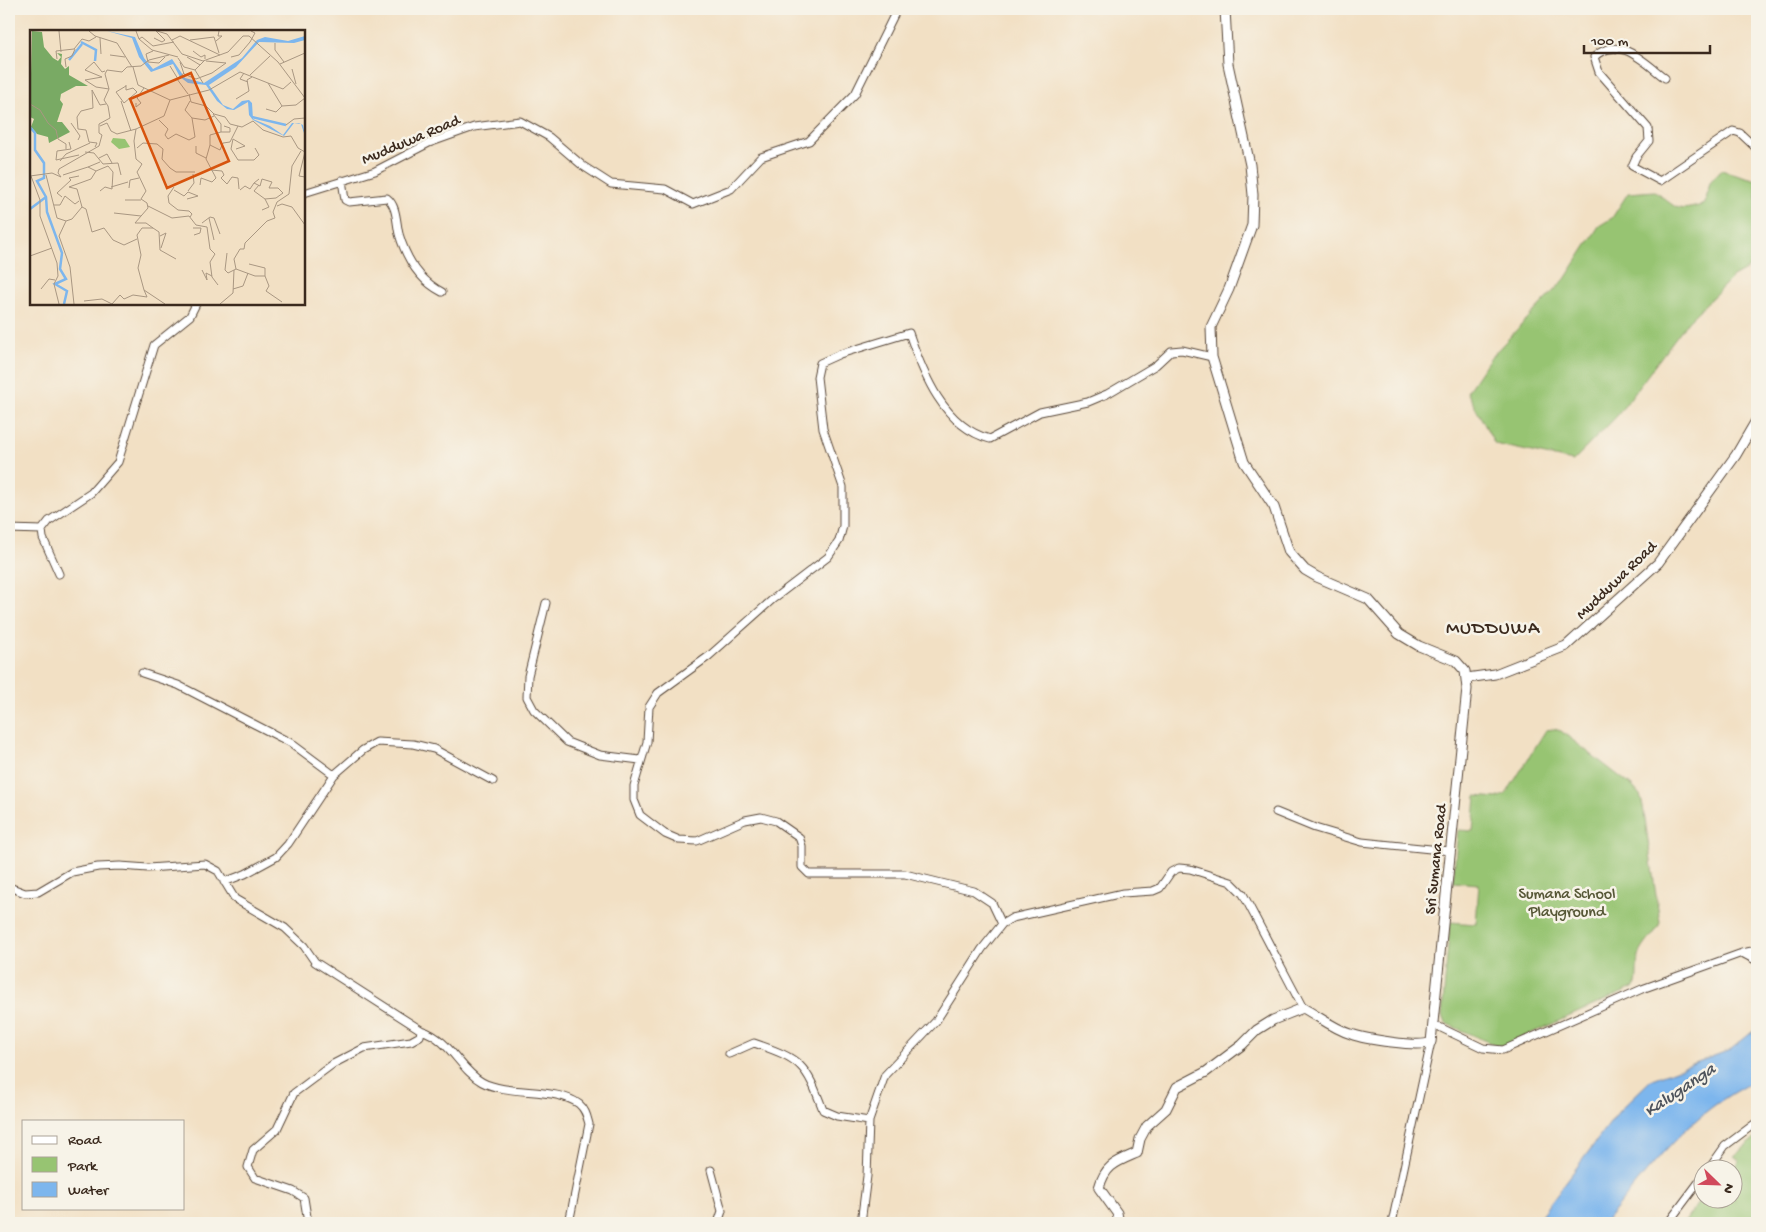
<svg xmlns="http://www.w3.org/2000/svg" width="1766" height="1232" viewBox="0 0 1766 1232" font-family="'Gochi Hand',sans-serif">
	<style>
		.green { fill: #97c472; stroke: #697748 }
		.water { fill: #7db6ed; stroke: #5c7086 }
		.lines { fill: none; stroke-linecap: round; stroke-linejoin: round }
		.minor-casing { stroke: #564537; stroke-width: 9 }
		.tertiary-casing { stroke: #564537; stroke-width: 11 }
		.minor { stroke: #fff; stroke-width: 7 }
		.tertiary { stroke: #fff; stroke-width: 9 }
		.labels { text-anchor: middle; stroke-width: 5; stroke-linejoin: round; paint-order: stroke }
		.street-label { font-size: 16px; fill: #3b2a1e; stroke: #f7f3e8 }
		.park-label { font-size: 16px; fill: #575837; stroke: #f7f3e8 }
		.water-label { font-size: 18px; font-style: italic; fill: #4f545c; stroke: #f7f3e8 }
		.quarter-label { font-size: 19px; letter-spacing: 1px; fill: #3b2a1e; stroke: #f7f3e8 }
		.inset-river { fill: none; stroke: #7db6ed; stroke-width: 2.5 }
		.inset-road { fill: none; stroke: #a99782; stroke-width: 1 }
		.view { fill: #d7540e; fill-opacity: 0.15; stroke: #d7540e; stroke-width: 2.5 }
		.inset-edge { fill: none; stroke: #3b2a1e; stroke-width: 2.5 }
	</style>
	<rect width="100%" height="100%" fill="#f7f3e8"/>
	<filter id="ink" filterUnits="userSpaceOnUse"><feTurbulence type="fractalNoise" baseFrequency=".02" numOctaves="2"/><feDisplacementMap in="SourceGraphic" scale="10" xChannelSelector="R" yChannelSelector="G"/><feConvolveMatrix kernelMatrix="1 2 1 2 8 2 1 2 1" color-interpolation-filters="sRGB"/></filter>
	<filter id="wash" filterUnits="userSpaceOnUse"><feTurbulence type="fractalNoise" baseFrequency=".0096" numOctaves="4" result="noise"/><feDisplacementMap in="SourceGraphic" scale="20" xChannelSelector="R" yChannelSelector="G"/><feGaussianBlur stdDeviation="1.12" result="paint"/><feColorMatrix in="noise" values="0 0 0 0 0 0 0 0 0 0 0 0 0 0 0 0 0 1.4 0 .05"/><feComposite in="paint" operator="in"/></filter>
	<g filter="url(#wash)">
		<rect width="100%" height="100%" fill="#f2e0c4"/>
		<!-- green -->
		<path class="green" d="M1721,170L1757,180V264L1733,277L1688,321L1617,416L1573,461L1495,444L1467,392L1490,358L1565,279L1599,226L1612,218L1628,193L1655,191C1678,209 1676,213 1705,204L1710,182Z
			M1554,729L1561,731L1632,786L1640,795L1643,806L1660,923C1655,935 1643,944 1639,956C1635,966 1639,976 1635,987L1505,1045L1497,1046L1445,1023L1442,1016L1450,922L1476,924L1479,884L1453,882L1458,830L1473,831L1476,796L1497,798L1506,794L1546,730Z
			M1757,1137V1223H1684L1703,1196L1704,1200H1734L1733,1169L1740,1161L1734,1156Z"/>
		<!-- water -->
		<path class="water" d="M1757,1028V1080C1689,1112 1651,1167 1604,1223H1535L1619,1111L1652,1079L1730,1050Z"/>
	</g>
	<g filter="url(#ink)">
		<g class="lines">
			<defs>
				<path id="minor" d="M1665,78C1644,62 1619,34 1594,57L1599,72L1648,128L1649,141L1636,157L1632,166L1660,181L1733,131L1740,133L1757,149
					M342,180L345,200L349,202L387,198C397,206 396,221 399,234C406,258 419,280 442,292
					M304,193L375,171L429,143L474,127L520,121L549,137L583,166L611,184L665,189L693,204L731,189L761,157L809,141L855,94L897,9
					M9,529L42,530
					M59,574L43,538L42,530L49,521L91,493L118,462L154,345L190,316L196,304
					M546,603L528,676L527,697L534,710L567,742L600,755L640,760
					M142,673L178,685L291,743L334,775
					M1276,812L1315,828L1362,842L1450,851
					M224,882L245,874L276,857L288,844L334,775L363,750L377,742L413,744L434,749L493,781
					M9,887L25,893L38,892L72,872L98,867L120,866L148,868L205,864L218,871L235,899L285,928L304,946L315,962L421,1030L420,1036L411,1041L364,1048L333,1064L294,1093L277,1129L253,1150L248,1167L255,1178L293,1191L304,1198L308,1223
					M1002,924L992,903L974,891L905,874H809L802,867V846L799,837L776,821L761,817L745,820L697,841L679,840L665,834L640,815L634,800V786L647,742L649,707L658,693L709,656L773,599L828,557L839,541L843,526V487L823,429L817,377L820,363L840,354L909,333C923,374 944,427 990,439L1040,412L1088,402L1107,394L1156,365L1171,351L1182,350L1212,357
					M1742,953L1757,961
					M1433,1024L1483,1048L1503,1050L1642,989L1742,953L1757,950
					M421,1030C450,1039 460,1070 482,1082C508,1096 557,1087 579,1104C586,1110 587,1117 589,1124L569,1223
					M729,1054L754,1043C801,1059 806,1064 823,1110L837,1116L869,1121
					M711,1170L722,1211L718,1223
					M1708,1170L1725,1146L1757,1122
					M861,1223L867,1176L869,1121L885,1075L936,1021L982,949L1002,924L1012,918L1123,893L1153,891L1160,888L1171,872L1179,868L1190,869L1231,882L1243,894L1303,1008
					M1392,1223L1431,1042
					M1668,1223L1704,1175"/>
				<path id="tertiary" d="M1467,678L1495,674L1566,646L1658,563L1736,455L1757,419
					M1119,1223L1117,1213L1099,1188C1105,1165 1116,1162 1137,1153L1140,1139L1147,1126L1166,1109L1177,1087L1206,1072L1242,1045L1257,1030L1273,1020L1303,1008C1318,1016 1334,1029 1351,1034C1364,1039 1420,1048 1431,1042L1467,689L1465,671L1456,661L1419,646L1399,634L1368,599L1317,577L1305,570L1289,552L1274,507L1244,462L1212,357L1211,327L1229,289L1252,225L1253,195L1250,165L1228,64L1225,9"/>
			</defs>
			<!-- minor casing -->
			<use href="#minor" class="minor-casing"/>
			<!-- tertiary casing -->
			<use href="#tertiary" class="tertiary-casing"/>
			<!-- minor -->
			<use href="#minor" class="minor"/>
			<!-- tertiary -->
			<use href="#tertiary" class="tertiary"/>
		</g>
	</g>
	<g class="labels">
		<!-- street labels -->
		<g class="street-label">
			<text transform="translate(410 138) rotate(-23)" y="6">Mudduwa Road</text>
			<text transform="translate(1615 579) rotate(-44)" y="6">Mudduwa Road</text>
			<text transform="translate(1434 859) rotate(-84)" y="6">Sri Sumana Road</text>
		</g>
		<!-- park labels -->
		<g class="park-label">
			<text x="1567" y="898">Sumana School<tspan x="1567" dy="18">Playground</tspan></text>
		</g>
		<!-- water labels -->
		<g class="water-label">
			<text transform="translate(1679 1089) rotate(-34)" y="6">Kaluganga</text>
		</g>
		<!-- quarter labels -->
		<g class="quarter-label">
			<text x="1493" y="633">MUDDUWA</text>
		</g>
	</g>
	<!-- overview -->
	<g transform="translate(30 30)">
		<rect width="275" height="275" fill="#f2e0c4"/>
		<path d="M83,108L95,109L100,117L89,119L81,112Z" fill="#97c472"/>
		<path d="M2,1L12,2L14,17L23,28L28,31L31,27L27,23L32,24L31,34L35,39L39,36V45L58,56H46L31,64L30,70L33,74L27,92H32L40,102L19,113L18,107L7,104L1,97L4,89L0,87Z" fill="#79aa64"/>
		<path d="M77,1L105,7L114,28L123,39L142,29L155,48L174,53L212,28L227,10L235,7L258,11L275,6V10L264,13L229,12L206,37L179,55L193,75L203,79L212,71L219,70L222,73L223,89L240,96L253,105L262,93H269L273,95L275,106L271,94L264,93L254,106L223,90L219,85L218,72L204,80L197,79L187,71L176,55L158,53L150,47L143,34L121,42L109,27L102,8Z" fill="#7db6ed"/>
		<path class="inset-river" d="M51,12L66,20L65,31M39,30L52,14M222,87L256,95M0,97L5,103V120L14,133V148L7,151L16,167L17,182L32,223L30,239L36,249L25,254L37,261L34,274M0,179L16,167"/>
		<path class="inset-road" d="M29,1L31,22M59,1L65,6L87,13L102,37M106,1L109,9L122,20L148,27M127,1L137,4L152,24L173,31L198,22L213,6H219L248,32L275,68M70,8L71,24M124,8L132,12L135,10L126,1M109,9L112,7L123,16L144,12M142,10L150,6L190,25M160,10L184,7L189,23M186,11L192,6H188L189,1M245,13V20L254,32M123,21L116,24L118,32L129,33L135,27M163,21L171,27L175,25V29M80,25L95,27M157,27L170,35M201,27L209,25L220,12L225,3L221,1M148,28L154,37L165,40L174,31M27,29L26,21L44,19L52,9L59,11L66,7M176,31L196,33M150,32L154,44L166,49L182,43L196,33M250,34L275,23M140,36L148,49M36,37L35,29L42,26L45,19M103,37L108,55L140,70M262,39L266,54M165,40L173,53M75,41L72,42L64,32L55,40L72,47L55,50L66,57L79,59M154,43L147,49L158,64M214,43L210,49L218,52M220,45L240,26M238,53L253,59L261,52M96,56L86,62L94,73L107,62L103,58L96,60V55M159,64L161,72L176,76L184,84L195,87L200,94L212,97L223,91L233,100L253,107L261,106L268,118L275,122M206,69L219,61L217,50L222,47M140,70L179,60L210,42L238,53L252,76L266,75L275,68M91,71L101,101M160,71L155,80L162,88L175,90L184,86M106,73V77L111,73L107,68L114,58M0,74L10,80L18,93L26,100L28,109L36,114V119M236,79L246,82L252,76M129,90L138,99L135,105L138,109L146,104L159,110L165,107L162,88M41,93L50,106L48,110M256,95L264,89L275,88M70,96L77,93L81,101L87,104L106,99M191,102H200V98L194,96M203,109L201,119L208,130H224L229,125L225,118M203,109L215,116L206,119M39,112L41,119L27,121L26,130L49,125M180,115V105L191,102V94L183,84M166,116V123L176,128M65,117L67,113L59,112L56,100L48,99L47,87L51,81L63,78L62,60L70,75L76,74M107,118L113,113L127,114L133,119L132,129L140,138L146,142H165M55,122L64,123L73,134L88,133L91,145M275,122L269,146L275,147M69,128L77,124L82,133M30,131L36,124L60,113M181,140L192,141L194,145L191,148L197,154L202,147L208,148L209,159M66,141L58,137L70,132M16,145L27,188L36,191L29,206L40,237L44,274M33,145L58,137M0,146L22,143L31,147L28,143L29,139L69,116L72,105L69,103V94L80,88L78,76L74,70L79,59L75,44L77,40L92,42L97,37L111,36L119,30L139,25M1,146L10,170V186L27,233L28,246L24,254L29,274M229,149L224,153L230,156L232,149M170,155L171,148L182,152L186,148L176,129L180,115L190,120L193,113L200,112L208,96M229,155L224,161L235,169M81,157L98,152M144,157L138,166L139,173L148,180L159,181L162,184L160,187M99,158L100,150L109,148M144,160L154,166L158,162L168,166L157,169M210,160L215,156L220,159L224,153M70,161L75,157L82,159L83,142L78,136M158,161L164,153L163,144M32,167L27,163L41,150L39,148L49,146M95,170H111M24,175H30L35,166L45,174L49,171M118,176L142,188L159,186L166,195L177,197L180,219L185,224L180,232L182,247L188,255M247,176L252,174L262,177L275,195M52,177L56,179L62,202L74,198L83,210L94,215L107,209M52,177L47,159L39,157L61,149L66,141L78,136M232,180L239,177L235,169L246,168L253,163L248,158H239L242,152L232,149M84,183L111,186M179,188L184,210M36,191L42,189L52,177M172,193L180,187L184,188L190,204M123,198L129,202L130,220L146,229M163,198H171L170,203L164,205M130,206L136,203L131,218M197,223L195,240L198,243L206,239L204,229L210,219H214L215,213L237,191L245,188L243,182L247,172L259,164L262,136L271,121M0,226L22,218M206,239L225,246H235V238L219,234M172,240L177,250L176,243L182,246M235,246L239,256L236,261L252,272M11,259L19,249L25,250M203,259L213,256L218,243M54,271L72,269L82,274M82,274L90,265L94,269L103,265L117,267L114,260M135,274L114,260L108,238L111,225L107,205L112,198H123L116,193H105L118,178L117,173L111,169L116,161L107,142L112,134L106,129L104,111L106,99L134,86L140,70M190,274L203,263L204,240"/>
		<path class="view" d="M161,43L199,131L137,158L100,69Z"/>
		<rect width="275" height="275" class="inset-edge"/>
	</g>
	<!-- margin -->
	<rect width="1766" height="1232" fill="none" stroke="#f7f3e8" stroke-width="30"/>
	<!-- legend -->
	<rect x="22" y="1120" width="162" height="90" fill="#f7f3e8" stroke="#aca397"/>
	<rect x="32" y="1136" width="25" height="8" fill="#ffffff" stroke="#aca397"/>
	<text x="68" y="1144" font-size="15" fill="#3b2a1e">Road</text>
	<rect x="32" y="1157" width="25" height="15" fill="#97c472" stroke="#aca397"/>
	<text x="68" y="1170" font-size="15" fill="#3b2a1e">Park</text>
	<rect x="32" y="1182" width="25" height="15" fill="#7db6ed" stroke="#aca397"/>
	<text x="68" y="1194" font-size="15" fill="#3b2a1e">Water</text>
	<!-- north arrow -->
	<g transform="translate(1718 1184) rotate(113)"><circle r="24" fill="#f7f3e8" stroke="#aca397"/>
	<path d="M0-4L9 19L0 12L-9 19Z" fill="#d1495b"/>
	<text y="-8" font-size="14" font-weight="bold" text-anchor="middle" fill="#3b2a1e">N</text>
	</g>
	<!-- scale -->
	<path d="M1584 45v8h126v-8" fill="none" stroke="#3b2a1e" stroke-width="2.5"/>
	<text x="1591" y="45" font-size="15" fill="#3b2a1e" stroke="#f7f3e8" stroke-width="4" paint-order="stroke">100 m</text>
</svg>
